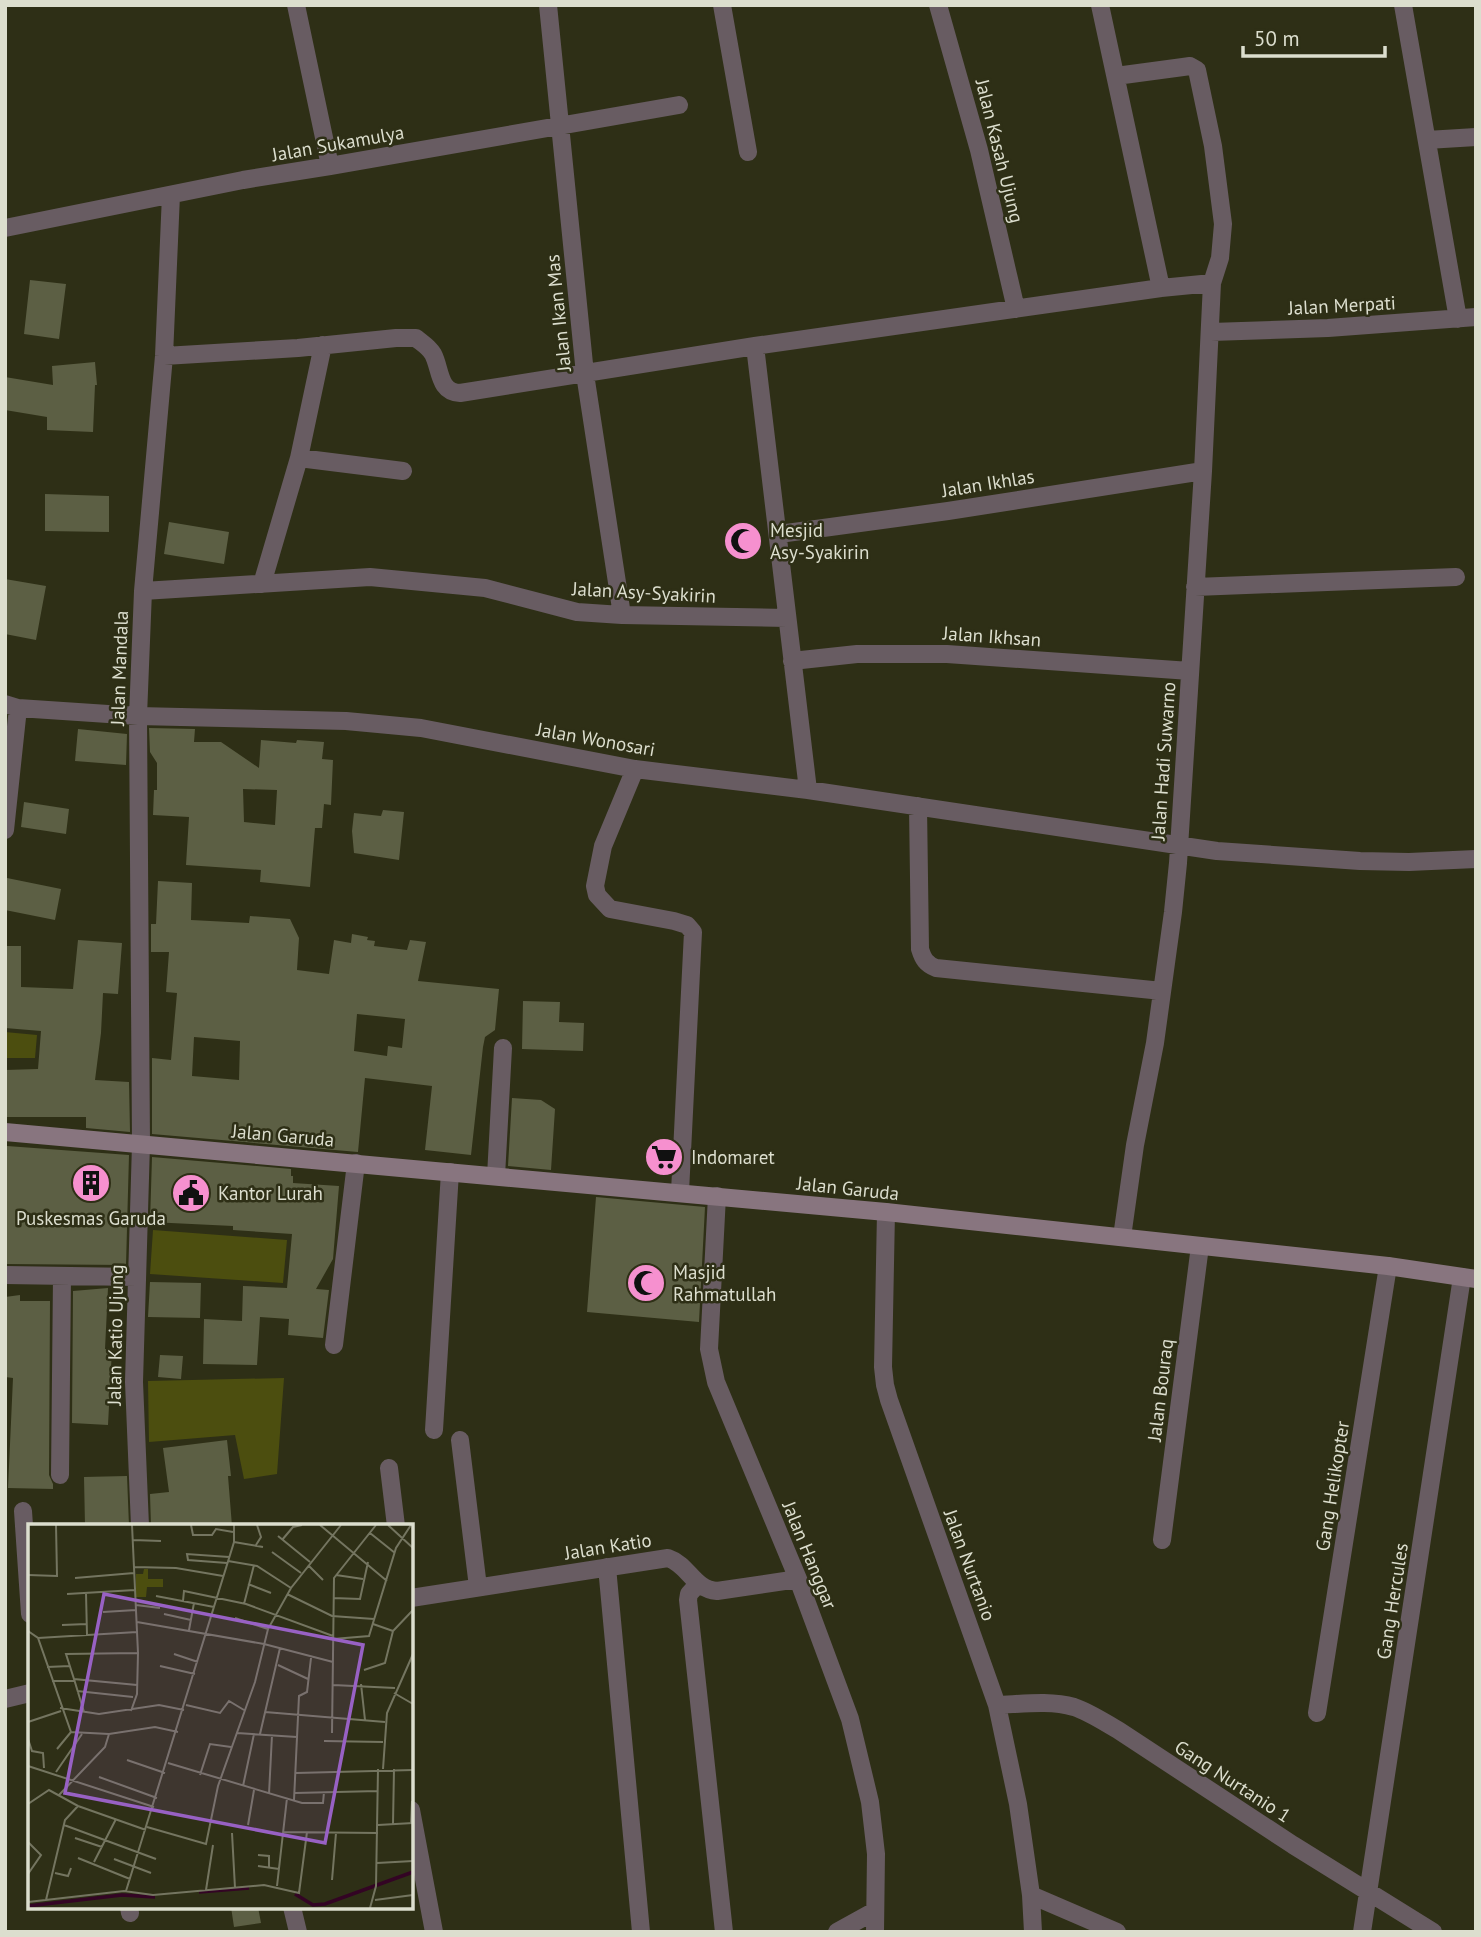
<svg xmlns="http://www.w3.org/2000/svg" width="1481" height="1937" viewBox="0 0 1481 1937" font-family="'PT Sans',sans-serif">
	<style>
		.green { fill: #4c4e0f }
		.building { fill: #5c5f44; fill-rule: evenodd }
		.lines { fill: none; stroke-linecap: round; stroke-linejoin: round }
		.street { stroke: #685c62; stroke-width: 18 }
		.secondary { stroke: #88757f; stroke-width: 18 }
		.labels { text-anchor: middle; stroke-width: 5; stroke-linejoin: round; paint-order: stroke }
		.street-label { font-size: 19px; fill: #dcdece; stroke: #2e2f16 }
		.poi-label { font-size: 19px; fill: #dcdece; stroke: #2e2f16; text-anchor: start }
		.inset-river { fill: none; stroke: #330424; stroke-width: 3.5 }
		.inset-road { fill: none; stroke: #747560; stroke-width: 2 }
		.view { fill: #9861c4; fill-opacity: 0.15; stroke: #9861c4; stroke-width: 3.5 }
		.inset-edge { fill: none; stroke: #dcdece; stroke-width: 3.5 }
	</style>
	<rect width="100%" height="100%" fill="#2e2f16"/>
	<!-- green -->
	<path class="green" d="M5,1032L37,1035L35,1058H5Z
		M153,1230L287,1240L283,1283L150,1274Z
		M284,1378L277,1474L244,1479L235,1435L149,1442L148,1381Z"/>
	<!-- building -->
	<path class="building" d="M30,280L66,284L59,339L24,334Z
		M95,362L97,385H95L93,432L47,430V417L5,410V377L53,385L52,366Z
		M45,494L109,496V532L45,531Z
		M169,522L229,532L224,564L164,554Z
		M5,579L46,586L36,640L5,634Z
		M149,728L195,729L194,742H221L259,768L261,740L296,743L297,740L324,742L322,759L333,760L331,805L324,804L322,828H315L310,887L260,882L261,870L186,865L189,817L153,815L154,790H157V763L150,752ZM243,789L277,790L275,825L244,822Z
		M78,729L127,734L126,765L75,761Z
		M24,802L69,809L66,834L21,827Z
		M383,810L404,812L399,860L354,853L352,831L354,813L381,816Z
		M7,878L61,889L55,920L5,910V889Z
		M158,881L192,883L191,920L249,923L250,916L290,919L299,938L297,970L329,974L334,940L351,943L352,934L368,937L367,940L375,941L374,946L407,950L410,940L426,942L418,981L499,989L495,1030L485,1037L483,1047L471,1155L425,1150L432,1086L365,1078L358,1152L152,1134V1058L171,1060L177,993L166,992L169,952H151V924H156ZM357,1014L405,1019L402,1048L388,1046L387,1056L354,1051ZM194,1037L240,1041L239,1080L192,1076Z
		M78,940L122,943L118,994L103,993L101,1033L95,1080L129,1082L130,1132L86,1128V1117H5V1070L38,1069L41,1031L5,1028V946H21V987L73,989Z
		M523,1001L560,1002L559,1022L584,1023L583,1051L522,1049Z
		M512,1098L541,1100L555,1109L551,1170L508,1166Z
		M7,1146L129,1155L126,1265L5,1264Z
		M152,1157L291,1169V1176H293V1183L339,1186L333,1259L316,1289L329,1290L323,1338L288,1335L289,1319L260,1317L257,1365L203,1364L204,1319L242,1321L243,1286L287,1288L292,1234L233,1230V1226L150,1222Z
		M596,1197L705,1207L699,1322L587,1312Z
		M150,1282L201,1283L200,1318L148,1317Z
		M108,1288L105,1349H112L108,1425L72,1423L73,1291Z
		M20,1295V1301H50L49,1475L53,1484V1489L8,1488L13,1378L5,1377V1297Z
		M160,1355L183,1356L181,1379L158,1377Z
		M227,1440L231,1476H228L232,1526H151L150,1494L169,1492L163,1448Z
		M127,1476L129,1526H85L84,1477Z
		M231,1907H258L261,1923L234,1927Z"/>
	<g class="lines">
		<!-- street -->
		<path class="street" d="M296,5L330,166
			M548,5L585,374L622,615
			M722,5L748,152
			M938,5L979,150L1016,309
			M1100,5L1161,288
			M1403,5L1458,319
			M1116,76L1183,67L1190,66L1197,70L1213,146L1223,224L1220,258L1212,283L1203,471L1178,863L1173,912L1155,1043L1135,1145L1122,1237
			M1427,140L1476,137
			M5,228L243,180L330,166L679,105
			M1211,332L1328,328L1476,317
			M755,346L808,790
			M164,356L298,348L396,338H416C422,343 429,347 433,354C441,369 438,392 460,393L755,346L1161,288L1212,283
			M299,458L403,471
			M779,534L948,511L1203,471
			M262,584L299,458L323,345
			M1195,587L1456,577
			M143,591L370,577L485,588L577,612L622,615L787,618
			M792,661L857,654H947L1190,671
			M5,704L18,708L138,716L346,721L421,728L635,769L808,790L1217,851L1360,861L1409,862L1476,859
			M635,769L603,846L595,886L597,895L610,909L674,921L687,925L693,932L680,1192
			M918,806L920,949C923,959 926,964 936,968L1162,991
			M5,830L18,708
			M496,1176L503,1048
			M717,1196L709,1349L716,1382L798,1579L850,1719L870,1802L876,1854L875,1932
			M886,1212L883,1367L885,1385L889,1400L997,1705L1018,1804L1031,1895L1033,1932
			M5,1275L136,1277
			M334,1345L356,1163
			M434,1430L450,1172
			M460,1440L478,1587
			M389,1468L396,1526
			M60,1475L62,1276
			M23,1511L30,1614
			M140,1526L134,1382L141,1144L138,716L143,591L164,356L171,195
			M1162,1540L1200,1246
			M607,1567L641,1932
			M698,1584L689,1594L688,1600L724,1932
			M411,1598L668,1558C689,1565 693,1589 717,1591L798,1579
			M5,1699L30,1693
			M997,1705C1022,1704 1050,1700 1074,1707C1089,1712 1104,1722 1118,1730L1293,1845L1433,1932
			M1317,1713L1388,1266
			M411,1810L434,1932
			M1031,1895L1117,1932
			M129,1907L130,1913
			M292,1907L298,1932
			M837,1932L875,1911
			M1362,1932L1462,1277"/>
		<!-- secondary -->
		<path class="secondary" d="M5,1132L886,1212L1388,1266L1476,1279"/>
	</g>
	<!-- icons -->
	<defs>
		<symbol id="mosque-disc" viewBox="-11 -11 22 22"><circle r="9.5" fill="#f690cf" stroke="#2e2f16"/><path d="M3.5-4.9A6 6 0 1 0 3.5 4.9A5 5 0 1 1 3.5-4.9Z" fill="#111"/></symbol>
		<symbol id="supermarket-disc" viewBox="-11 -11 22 22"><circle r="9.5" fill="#f690cf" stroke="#2e2f16"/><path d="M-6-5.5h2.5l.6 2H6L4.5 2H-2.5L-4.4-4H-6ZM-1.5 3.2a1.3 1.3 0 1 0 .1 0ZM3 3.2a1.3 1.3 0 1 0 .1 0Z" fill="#111"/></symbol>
		<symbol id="building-disc" viewBox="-11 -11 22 22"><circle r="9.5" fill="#f690cf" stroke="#2e2f16"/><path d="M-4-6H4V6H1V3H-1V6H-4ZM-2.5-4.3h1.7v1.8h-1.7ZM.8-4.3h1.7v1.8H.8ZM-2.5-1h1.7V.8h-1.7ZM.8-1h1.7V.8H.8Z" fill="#111"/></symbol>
		<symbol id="civic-disc" viewBox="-11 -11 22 22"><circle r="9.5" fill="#f690cf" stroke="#2e2f16"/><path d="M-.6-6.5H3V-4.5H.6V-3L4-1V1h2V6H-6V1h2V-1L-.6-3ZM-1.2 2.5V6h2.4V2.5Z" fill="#111"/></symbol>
	</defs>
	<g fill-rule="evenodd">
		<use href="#mosque-disc" x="721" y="519" width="44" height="44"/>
		<use href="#supermarket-disc" x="642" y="1135" width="44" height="44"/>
		<use href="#building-disc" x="69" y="1161" width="44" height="44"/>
		<use href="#civic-disc" x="169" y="1171" width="44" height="44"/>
		<use href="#mosque-disc" x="624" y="1261" width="44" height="44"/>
	</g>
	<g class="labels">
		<!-- street labels -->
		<g class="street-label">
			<text transform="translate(338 143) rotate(-10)" y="7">Jalan Sukamulya</text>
			<text transform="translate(1000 151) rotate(76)" y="7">Jalan Kasah Ujung</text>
			<text transform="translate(1342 305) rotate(-3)" y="7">Jalan Merpati</text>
			<text transform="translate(558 313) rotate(-96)" y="7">Jalan Ikan Mas</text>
			<text transform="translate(988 483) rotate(-9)" y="7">Jalan Ikhlas</text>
			<text transform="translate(644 592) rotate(3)" y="7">Jalan Asy-Syakirin</text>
			<text transform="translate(992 636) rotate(4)" y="7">Jalan Ikhsan</text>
			<text transform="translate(119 668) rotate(-88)" y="7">Jalan Mandala</text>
			<text transform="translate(596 739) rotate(10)" y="7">Jalan Wonosari</text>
			<text transform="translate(1163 761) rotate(-86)" y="7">Jalan Hadi Suwarno</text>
			<text transform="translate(283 1135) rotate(5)" y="7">Jalan Garuda</text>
			<text transform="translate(848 1188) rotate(6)" y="7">Jalan Garuda</text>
			<text transform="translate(115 1335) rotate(-89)" y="7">Jalan Katio Ujung</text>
			<text transform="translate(1160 1390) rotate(-83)" y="7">Jalan Bouraq</text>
			<text transform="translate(1332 1486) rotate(-81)" y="7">Gang Helikopter</text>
			<text transform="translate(608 1546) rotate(-9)" y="7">Jalan Katio</text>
			<text transform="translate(810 1555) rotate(68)" y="7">Jalan Hanggar</text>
			<text transform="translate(970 1565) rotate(70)" y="7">Jalan Nurtanio</text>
			<text transform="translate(1392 1601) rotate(-81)" y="7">Gang Hercules</text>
			<text transform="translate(1233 1781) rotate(33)" y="7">Gang Nurtanio 1</text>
		</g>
		<!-- poi labels -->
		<g class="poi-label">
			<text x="770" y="537">Mesjid<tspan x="770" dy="22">Asy-Syakirin</tspan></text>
			<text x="691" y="1164">Indomaret</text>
			<text x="218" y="1200">Kantor Lurah</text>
			<text x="91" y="1225" text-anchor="middle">Puskesmas Garuda</text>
			<text x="673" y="1279">Masjid<tspan x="673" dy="22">Rahmatullah</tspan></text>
		</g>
	</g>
	<!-- overview -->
	<g transform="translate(28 1524)">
		<rect width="385" height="385" fill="#2e2f16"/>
		<path d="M116,45H120V55H135V63H119L118,73H108V50H115Z" fill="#4c4e0f"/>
		<path class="inset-river" d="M171,368L221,364M267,370L285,381L297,380L385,348M0,382L94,371L127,373"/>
		<path class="inset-road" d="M163,1L165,11H184L188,5L205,8M292,1L359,57M360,1L385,24M342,9L367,29M250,12L282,38M105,16L133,17M254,16L265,3L274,1M206,18L235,23M228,21L233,13L229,1M244,28L273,49M200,37L229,42L263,64M199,39L160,36L159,30L201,33M280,41L295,56M106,43L148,44L195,52M0,51L29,52L28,1M308,51L335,55M47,54L106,49M220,60L243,69M58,69L59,111M39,70L107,66M259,70L304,92L346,95M128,72L186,83M305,74L332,75L340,38M155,77L156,67L218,80L305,112M216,80L226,41M108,81L132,84M75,88L108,86M136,90L163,96M207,94L240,105M109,98L236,120L305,138M345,100L365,107M34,101L59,100M161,106L166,79M0,107L10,114L43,208L81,210L127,203L150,208M10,114L109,108M305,115L341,112L368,24L383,1M146,130L170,138M250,141L280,155M132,142L167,150M19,143L42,142M336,146L357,139L365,107L385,86M46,155L56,188M24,157H46M333,160L337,196M109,161L46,155L38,130L110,129M305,161L367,164M49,167L105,173M366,169L385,180M158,181L192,189L201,177L216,186M32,184L71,190L131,181L156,186M103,187L109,170L110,129L104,1M237,188L357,198M0,198L33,187M209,209L269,213M304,209L306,54L348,1M232,210L252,124M0,215L4,227L15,229L16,244M296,217L355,218M29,225L43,208M99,236L137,249M140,239L274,279H295L296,268M0,242L126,283M355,245L359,189L385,130M28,248L54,210M268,249L385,246M172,251L182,220L203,223M71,253L129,274M215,262L226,210M267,269L350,267M241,270L244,211M31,271L77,223L81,210M266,276L271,172L279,168L283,134M0,280L21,266L50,282L118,306M383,299L384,277M365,300L366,245M36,301L128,335M220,301L226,266M350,301L385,299M119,303L178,320L190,262L227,158L240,105L263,64L313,1M255,308L350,309M204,309L207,364M47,314L74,323M0,318L13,331L0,350M230,331L241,332V343M50,334L102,355M86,335L123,349M66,338L88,295M349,339L385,337M230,342L251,345M27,349L40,352L43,344M304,356L308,309M249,362L259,274M178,366L185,321M98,367L206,18V1M18,376L37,296L50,282M347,376L385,371M0,378L96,367L125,371L236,361L271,369L279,308M342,384L348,362L350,245"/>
		<path class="view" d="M76,70L335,121L297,319L37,269Z"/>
		<rect width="385" height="385" class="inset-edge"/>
	</g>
	<!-- border -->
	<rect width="1481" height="1937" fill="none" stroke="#dcdece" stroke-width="14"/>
	<!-- scale -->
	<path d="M1243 46v10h142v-10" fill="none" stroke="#dcdece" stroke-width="3.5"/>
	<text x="1254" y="46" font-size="21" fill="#dcdece" stroke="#2e2f16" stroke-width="5" paint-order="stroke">50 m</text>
</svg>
